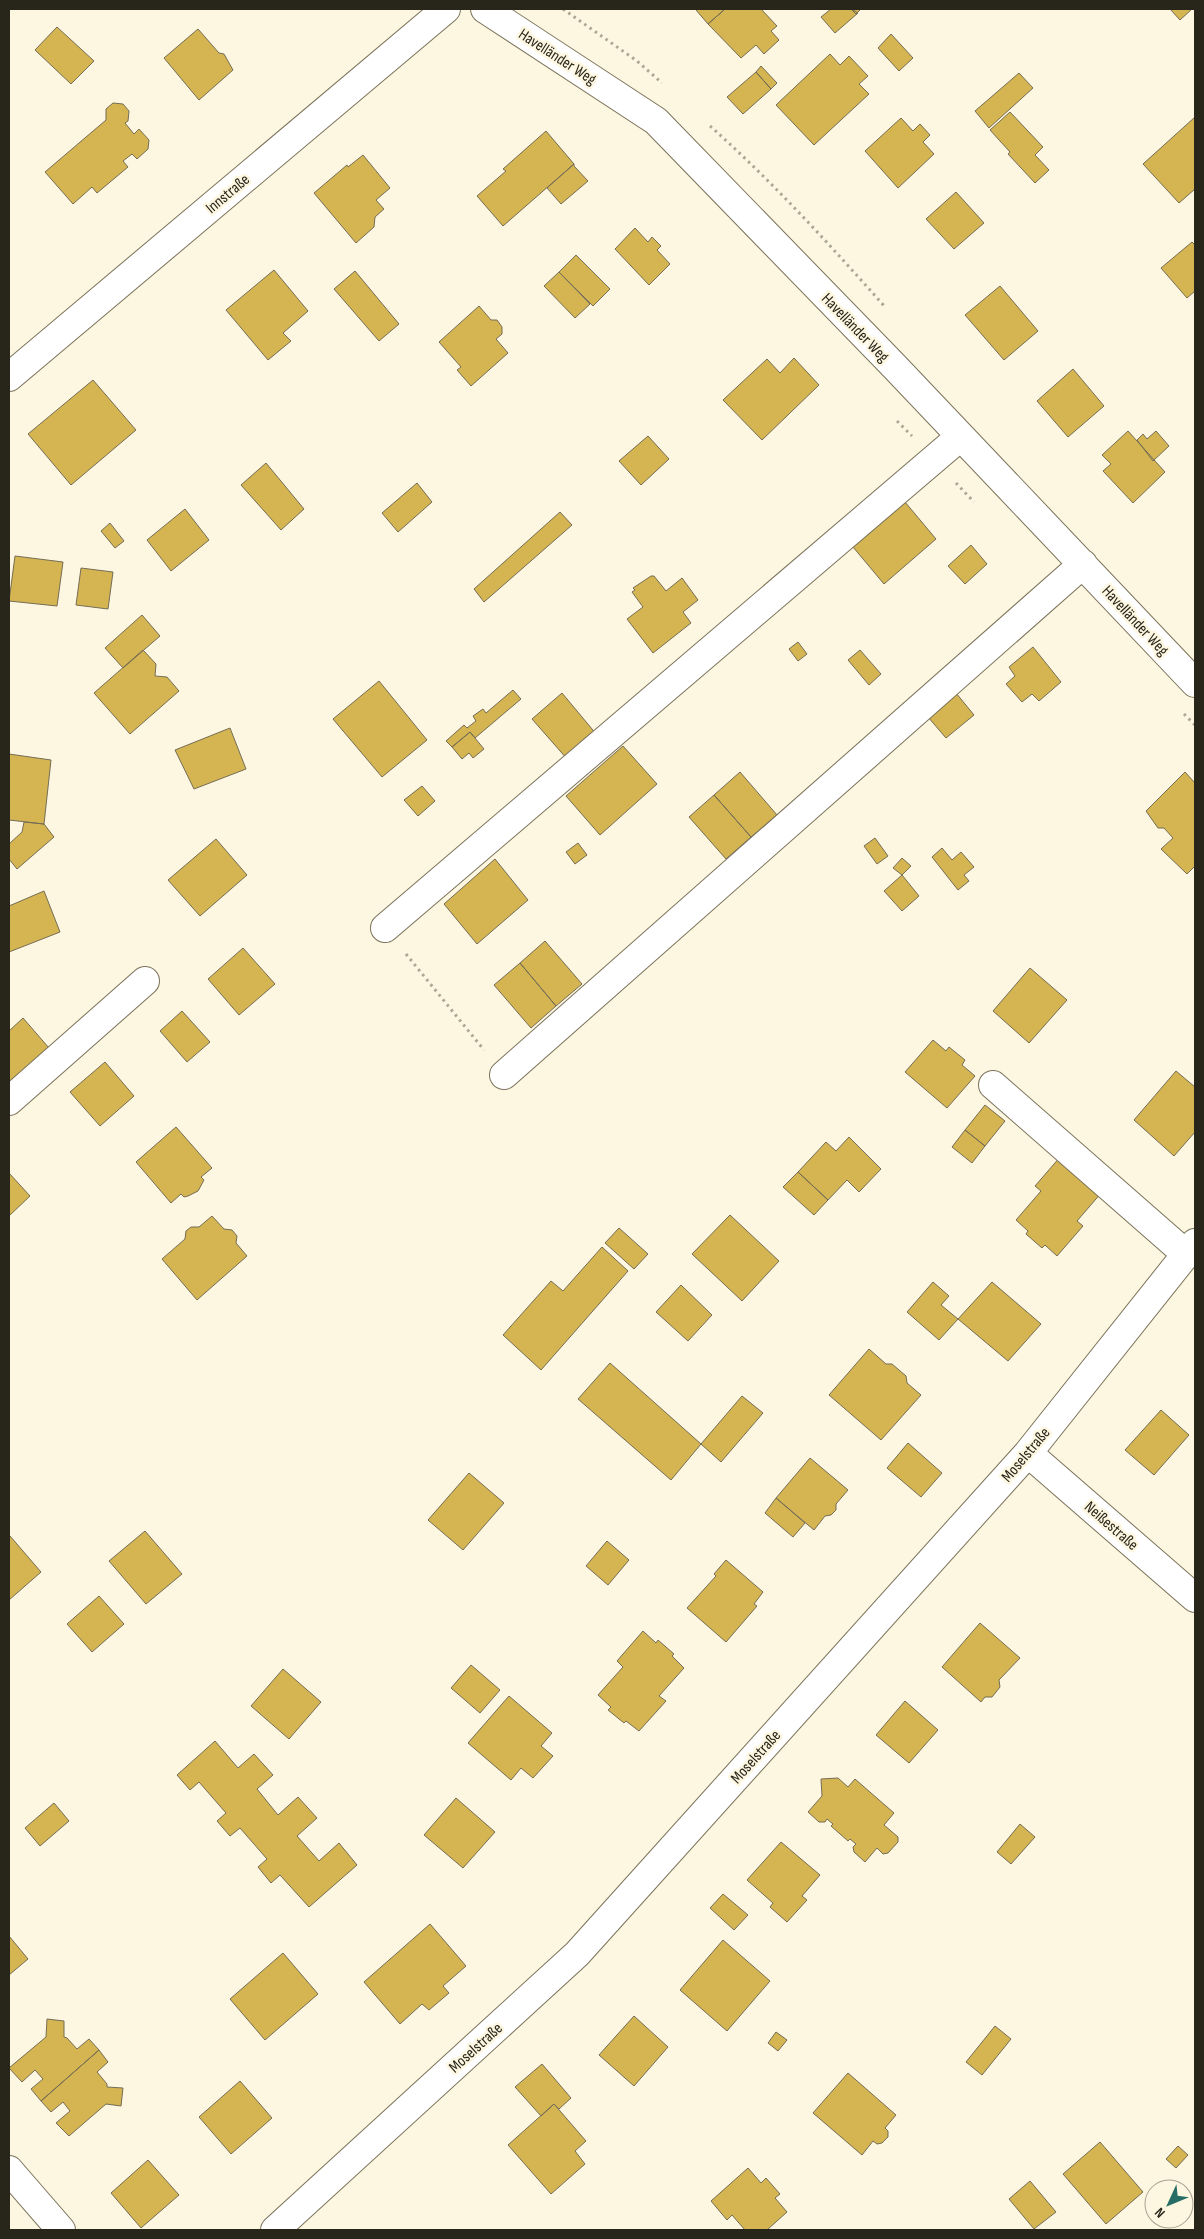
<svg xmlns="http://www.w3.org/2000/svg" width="1204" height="2239" viewBox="0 0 1204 2239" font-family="'Sofia Sans Condensed',sans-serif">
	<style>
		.building { fill: #d4b551; stroke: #756d55 }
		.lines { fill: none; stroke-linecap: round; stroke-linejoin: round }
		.minor-casing { stroke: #7a725a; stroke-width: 30 }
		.path { stroke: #aca795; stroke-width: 3; stroke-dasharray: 2.5 4; stroke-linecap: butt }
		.minor { stroke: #fff; stroke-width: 28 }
		.labels { text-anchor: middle; stroke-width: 5; stroke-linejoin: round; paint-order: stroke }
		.street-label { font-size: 16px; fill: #28251b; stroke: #fdf6e0 }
	</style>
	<rect width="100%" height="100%" fill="#fdf6e0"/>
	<!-- building -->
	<path class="building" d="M698,9H725L708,24L696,10Z
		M725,9H761L777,26L771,31L779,40L764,54L756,45L741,58L708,24Z
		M831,9H851L858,13L835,33L821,17Z
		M851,9H861L856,14Z
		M1170,9H1192L1180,20Z
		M57,27L94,61L71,84L35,50Z
		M198,29L219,53L224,54L233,70L199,100L164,58Z
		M891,34L913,58L899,71L878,48Z
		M830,54L840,65L849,56L868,76L859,84L869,94L814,145L776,105Z
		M761,66L777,83L771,89L756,72Z
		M756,72L771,89L743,114L727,97Z
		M1019,73L1033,88L989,128L975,111Z
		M113,103L123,104L129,111L128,121L125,123L134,134L139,129L149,140L148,149L137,159L132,154L123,161L128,167L97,193L92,187L73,204L45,172L106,120V109Z
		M1010,112L1043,147L1035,155L1049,170L1035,183L1008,154L1010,152L990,130Z
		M1195,117V189L1179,203L1143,164Z
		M901,118L913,131L920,124L930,135L923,142L934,154L898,188L865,151Z
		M546,131L574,164L503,226L477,196L506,171L503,169Z
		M363,155L390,188L376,200L384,209L375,217L374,227L356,243L314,193L347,165L348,167Z
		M574,164V166L588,181L561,204L547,188Z
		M956,192L984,223L954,249L926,219Z
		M635,228L648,242L652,237L661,246L657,250L670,264L649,285L615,249Z
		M1192,242L1195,245V291L1187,298L1161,268Z
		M576,255L610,289L593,306L559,272Z
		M274,270L308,311L283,333L291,341L268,360L226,310Z
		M355,271L399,324L379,341L334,289Z
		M559,272L590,304L575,318L544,286Z
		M1000,286L1038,331L1004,360L965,315Z
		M479,306L491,320H497L502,327V334L496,339L508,353L471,386L457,370L461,367L439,342Z
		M794,358L819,385L762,440L723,400L767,359L780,373Z
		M1073,369L1104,406L1068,437L1037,401Z
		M93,380L136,430L71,485L28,434Z
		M1128,431L1165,472L1133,503L1103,471L1111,464L1102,455Z
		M1156,431L1169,446L1153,461L1137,440L1143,434L1147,439Z
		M648,436L669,459L641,485L619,461Z
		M266,463L304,509L281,530L241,485Z
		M417,483L432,502L398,532L382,513Z
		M905,502L936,539L884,584L853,547Z
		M185,509L209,540L171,571L147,540Z
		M560,512L572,525L484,602L474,589Z
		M110,523L124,541L115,548L101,531Z
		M971,545L987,564L965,584L948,566Z
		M15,556L63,562L57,606L9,601Z
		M81,568L113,572L108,609L76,605Z
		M651,576H654L666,591L682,578L698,600L683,612L691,623L653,653L627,619L643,607L632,592L635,590L633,588Z
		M142,615L160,636L123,668L105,648Z
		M798,642L807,654L798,661L789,649Z
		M1033,647L1061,682L1039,701L1032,694L1022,702L1006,684L1015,676L1009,667Z
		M143,650L156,664L155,676L167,677L179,691L130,734L94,693Z
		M860,650L881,674L869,685L848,660Z
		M379,681L427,740L382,777L333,719Z
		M513,690L521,699L475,738L470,732L452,747L446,741L464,725L467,728L476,721L473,716L483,709L486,713Z
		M562,693L597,735L568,760L532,719Z
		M956,693L974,715L946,738L928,717Z
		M230,728L246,769L194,789L175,750Z
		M470,732L484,749L473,758L469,753L462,759L452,747Z
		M623,746L657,784L600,835L566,796Z
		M9,754L51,760L44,824L9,820Z
		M740,772L777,815L751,837L714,795Z
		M1185,772L1195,783V866L1187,874L1161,849L1173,838L1164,828H1158L1146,811Z
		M422,786L435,801L418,816L404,800Z
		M714,795L751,837L726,859L689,817Z
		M24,822L44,824L54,837L17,869L9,859V844L22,832Z
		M875,838L888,856L877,864L864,846Z
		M216,839L247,875L200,916L168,880Z
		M578,843L587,855L575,864L566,852Z
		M942,848L952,860L961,852L974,867L964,875L969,881L958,890L932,857Z
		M902,858L911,866L902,875L893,868Z
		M495,859L528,900L477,944L444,904Z
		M902,875L919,896L902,911L884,891Z
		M44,891L60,932L9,952V906Z
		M545,941L582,984L556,1006L520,963Z
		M243,948L275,984L239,1015L208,979Z
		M520,963L556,1006L531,1028L494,985Z
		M1030,968L1067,1000L1029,1043L993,1011Z
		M182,1011L210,1042L187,1062L160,1031Z
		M23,1018L49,1048L9,1084V1031Z
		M933,1040L946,1051L949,1047L965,1060L962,1065L975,1076L947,1108L905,1072Z
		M105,1062L134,1096L100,1126L70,1092Z
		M1176,1071L1195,1087V1132L1174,1156L1134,1120Z
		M985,1105L1005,1121L985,1146L965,1130Z
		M176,1127L212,1168L201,1177L204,1180L198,1191L188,1196L184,1197L181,1194L171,1203L136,1162Z
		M965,1130L985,1146L972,1163L952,1147Z
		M849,1137L881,1169L859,1192L847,1180L828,1200L798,1172L826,1142L836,1151Z
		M1061,1156L1102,1192L1077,1221L1083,1226L1057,1256L1045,1245L1042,1248L1026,1234L1028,1231L1016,1220L1041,1191L1035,1186Z
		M798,1172L828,1200L814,1215L783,1187Z
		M9,1173L30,1196L9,1216Z
		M730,1215L779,1261L742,1301L692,1254Z
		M212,1216L224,1229L232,1230L237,1236L236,1243L247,1256L197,1300L162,1259L185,1239L186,1231L191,1227H199Z
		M619,1228L648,1254L634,1269L605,1243Z
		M602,1247L628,1271L541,1370L503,1335L551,1281L563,1291Z
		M933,1282L949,1296L941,1305L958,1319L939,1340L907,1312Z
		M992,1282L1041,1324L1008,1361L958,1319Z
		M681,1285L712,1315L688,1341L656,1312Z
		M869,1349L886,1364H892L906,1376L907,1383L921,1395L881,1440L829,1395Z
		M610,1363L701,1444L671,1480L578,1399Z
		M742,1396L763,1413L721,1462L701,1444Z
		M1161,1410L1189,1435L1154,1475L1125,1450Z
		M908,1443L942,1473L921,1497L887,1468Z
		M810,1458L848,1490L836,1504V1510L831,1515L825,1516L814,1530L776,1498Z
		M469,1473L504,1503L463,1550L428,1520Z
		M776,1498L805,1523L793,1537L765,1513Z
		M145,1531L182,1574L146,1604L109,1561Z
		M10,1536L41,1572L9,1600V1537Z
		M607,1541L629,1560L608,1585L586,1566Z
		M726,1560L763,1592L754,1604L757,1606L726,1642L687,1608L716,1576L714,1574Z
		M99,1596L124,1624L92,1652L67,1624Z
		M980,1623L1020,1658L999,1680L1000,1687L992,1697H985L981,1702L942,1667Z
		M643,1631L656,1643L658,1640L674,1654L672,1656L684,1668L659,1696L666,1701L639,1731L626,1721L624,1723L608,1710L611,1707L598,1695L623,1667L617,1661Z
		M471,1665L500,1690L480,1713L451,1688Z
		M283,1669L321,1702L289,1739L251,1706Z
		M509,1696L552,1733L541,1746L553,1756L533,1778L521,1768L511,1780L468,1743Z
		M905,1701L938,1730L909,1763L876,1735Z
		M215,1741L238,1768L254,1754L273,1775L257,1789L278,1815L298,1797L317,1818L297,1836L319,1861L339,1843L357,1865L309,1907L280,1875L271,1883L258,1867L267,1859L240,1828L230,1836L217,1821L226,1813L199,1782L190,1790L177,1775Z
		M838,1778L848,1787L855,1779L894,1813L884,1825L898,1837V1842L888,1853L883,1854L877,1848L865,1862L854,1852L853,1847L856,1844L850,1839L848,1841L831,1826L833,1824L827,1819L825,1822H819L808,1812L822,1796L821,1779Z
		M456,1798L495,1832L463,1868L424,1835Z
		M54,1803L69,1821L40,1846L25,1828Z
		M1020,1824L1035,1837L1011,1864L997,1852Z
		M781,1842L820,1875L802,1896L807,1900L787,1922L770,1907L773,1903L747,1880Z
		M723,1894L748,1915L734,1930L710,1908Z
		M430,1924L466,1966L443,1986L449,1993L429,2010L422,2004L400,2024L364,1982Z
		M9,1936L28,1959L9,1975Z
		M723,1940L770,1981L727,2031L680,1990Z
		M283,1953L318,1994L265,2040L230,1999Z
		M634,2016L668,2047L634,2086L599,2055Z
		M47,2019L64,2021V2037L67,2038L77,2049L89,2039L99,2050L41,2101L31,2089L43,2079L35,2070L22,2082L9,2068L46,2037Z
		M995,2026L1011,2039L982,2075L966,2062Z
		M776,2032L787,2040L778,2051L768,2043Z
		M99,2050L108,2062L97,2072L107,2084V2087L123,2088L121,2106L106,2104L69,2136L56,2123L70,2111L63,2102L51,2112L41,2101Z
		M542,2064L571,2098L559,2109L554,2104L541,2116L515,2087Z
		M848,2073L896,2115L885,2128L888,2131V2137L882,2143L877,2144L873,2141L862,2155L813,2113Z
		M240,2081L272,2118L231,2154L199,2117Z
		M554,2104L586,2141L575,2151L585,2164L551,2194L508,2145Z
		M1100,2142L1143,2192L1106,2224L1063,2174Z
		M1178,2146L1188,2155L1176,2168L1166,2159Z
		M148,2160L179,2195L141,2228L111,2193Z
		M748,2168L761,2183L766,2178L780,2194L775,2198L787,2212L767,2230H745L732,2215L727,2220L711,2201Z
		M1030,2181L1056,2212L1034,2229L1009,2199Z"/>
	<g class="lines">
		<defs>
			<path id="minor" d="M485,9L656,121L895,367L1195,683
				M9,377L446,9
				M385,928L960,437
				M504,1075L1083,564
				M993,1085L1186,1254
				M9,1101L145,981
				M1028,1453L1195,1598
				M9,2170L61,2230
				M275,2230L577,1954L1028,1453L1195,1243"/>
		</defs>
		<!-- minor casing -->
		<use href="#minor" class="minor-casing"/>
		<!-- path -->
		<path class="path" d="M563,9L637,61L662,83
			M710,126C773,182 830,245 886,308
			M897,421L912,436
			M956,483L974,502
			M1184,714L1195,725
			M406,954L484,1050"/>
		<!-- minor -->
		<use href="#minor" class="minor"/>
	</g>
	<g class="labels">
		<!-- street labels -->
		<g class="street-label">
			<text transform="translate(558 56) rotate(33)" y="6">Havelländer Weg</text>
			<text transform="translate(227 193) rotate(-40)" y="6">Innstraße</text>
			<text transform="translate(856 327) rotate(46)" y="6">Havelländer Weg</text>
			<text transform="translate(1136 620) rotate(47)" y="6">Havelländer Weg</text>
			<text transform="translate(1025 1454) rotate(-50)" y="6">Moselstraße</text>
			<text transform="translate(1112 1525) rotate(41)" y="6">Neißestraße</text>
			<text transform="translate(755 1756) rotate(-48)" y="6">Moselstraße</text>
			<text transform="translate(475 2047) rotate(-42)" y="6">Moselstraße</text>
		</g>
	</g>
	<!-- border -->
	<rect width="1204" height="2239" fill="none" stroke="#28251b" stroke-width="20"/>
	<!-- north arrow -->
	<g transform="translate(1169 2204) rotate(226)"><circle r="24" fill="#fdf6e0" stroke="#a8a291"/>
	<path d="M0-4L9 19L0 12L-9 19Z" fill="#256d65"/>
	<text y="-8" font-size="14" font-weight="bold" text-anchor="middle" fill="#28251b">N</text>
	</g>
</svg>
